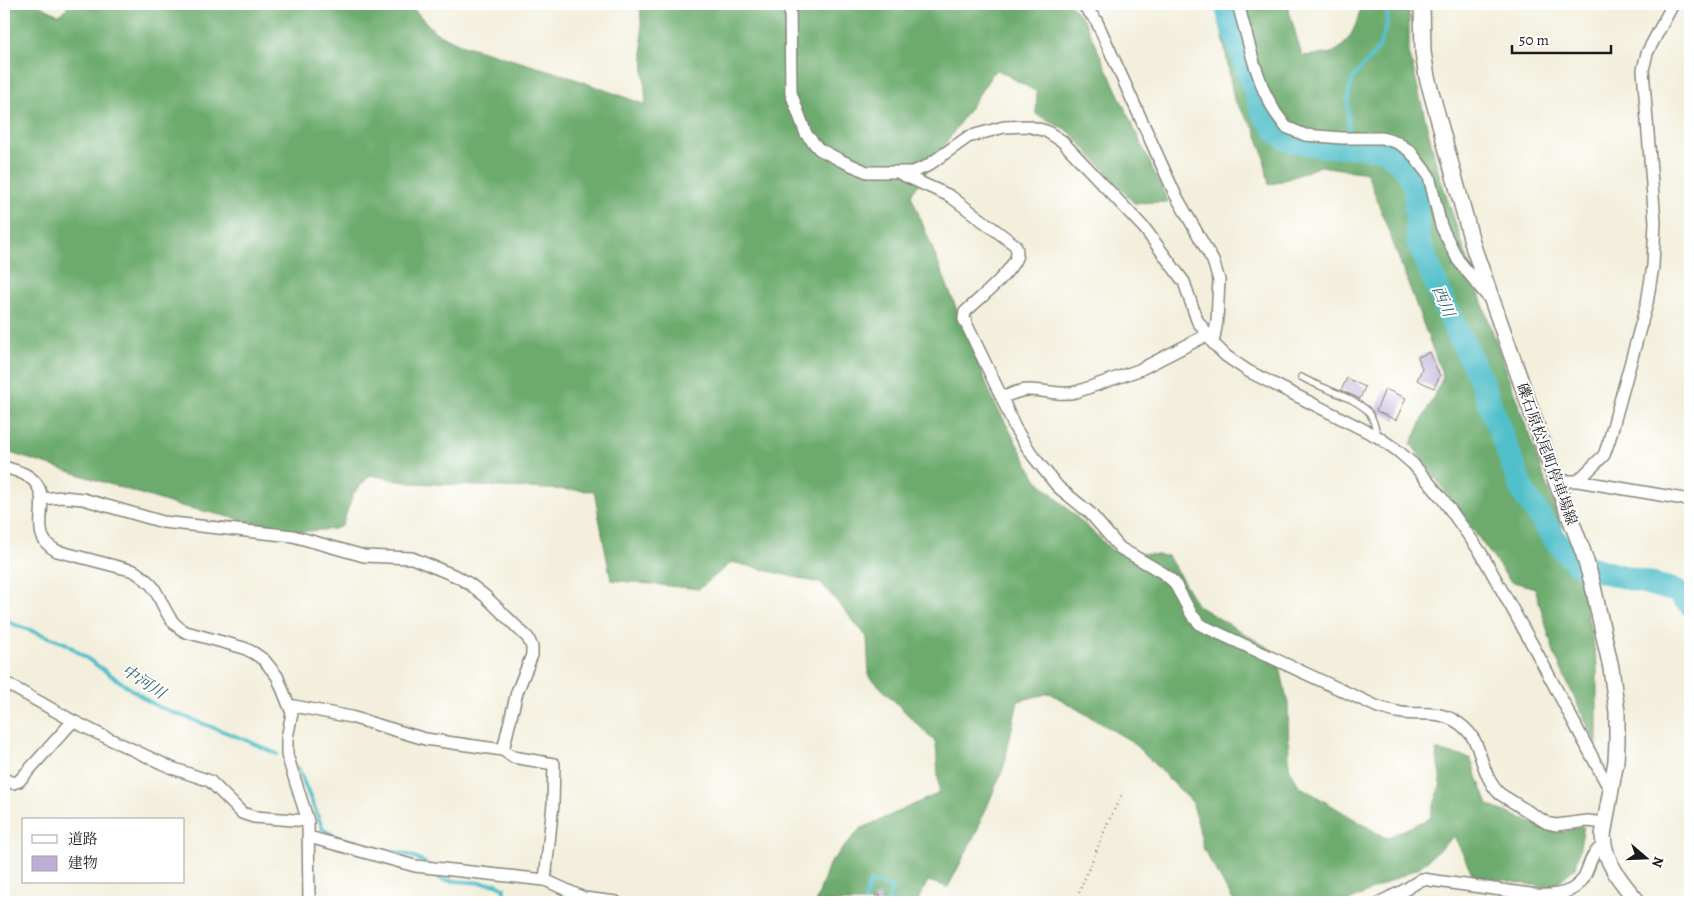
<svg xmlns="http://www.w3.org/2000/svg" width="1694" height="906" viewBox="0 0 1694 906" font-family="Alegreya,'Noto Serif JP',serif">
	<style>
		.forest { fill: #6cab6d; stroke: #446444 }
		.lines { fill: none; stroke-linecap: round; stroke-linejoin: round }
		.stream { stroke: #51bfca; stroke-width: 4 }
		.river { stroke: #51bfca; stroke-width: 24 }
		.building { fill: #beadd6 }
		.lane-casing { stroke: #88867c; stroke-width: 8 }
		.street-casing { stroke: #88867c; stroke-width: 14 }
		.secondary-casing { stroke: #88867c; stroke-width: 18 }
		.path { stroke: #88867c; stroke-width: 2.5; stroke-dasharray: 1 4; stroke-linecap: butt }
		.lane { stroke: #fff; stroke-width: 5.5 }
		.street { stroke: #fff; stroke-width: 11 }
		.secondary { stroke: #fff; stroke-width: 15 }
		.labels { text-anchor: middle; stroke-width: 4; stroke-linejoin: round; paint-order: stroke }
		.street-label { font-size: 15px; fill: #1c1c1c; stroke: #fff }
		.water-label { font-size: 16px; font-style: italic; fill: #34656a; stroke: #fff }
	</style>
	<rect width="100%" height="100%" fill="#fff"/>
	<filter id="ink" filterUnits="userSpaceOnUse"><feTurbulence type="fractalNoise" baseFrequency=".02" numOctaves="2"/><feDisplacementMap in="SourceGraphic" scale="10" xChannelSelector="R" yChannelSelector="G"/><feConvolveMatrix kernelMatrix="1 2 1 2 8 2 1 2 1" color-interpolation-filters="sRGB"/></filter>
	<filter id="wash" filterUnits="userSpaceOnUse"><feTurbulence type="fractalNoise" baseFrequency=".0096" numOctaves="4" result="noise"/><feDisplacementMap in="SourceGraphic" scale="20" xChannelSelector="R" yChannelSelector="G"/><feGaussianBlur stdDeviation="1.12" result="paint"/><feColorMatrix in="noise" values="0 0 0 0 0 0 0 0 0 0 0 0 0 0 0 0 0 1.4 0 .05"/><feComposite in="paint" operator="in"/></filter>
	<g filter="url(#wash)">
		<rect width="100%" height="100%" fill="#f3efdc"/>
		<!-- forest -->
		<path class="forest" d="M4,4H36L59,15L71,4H409L435,32L460,44L564,75L646,105L640,4H1070L1084,20L1168,202L1134,203L1070,132L1036,114L1037,92L996,69L911,195L993,400L1036,479L1113,551L1168,556L1198,606L1277,653L1288,704L1289,768L1299,786L1386,838L1430,818L1441,783L1436,750L1470,758L1488,805L1557,833L1584,826L1576,867L1551,888L1473,875L1454,836L1420,867L1347,902H1234L1204,850L1193,803L1131,741L1050,693L1018,701L1003,769L975,835L948,887L928,881L917,902H816L829,864L860,829L939,793L936,743L869,676L867,637L822,584L732,562L699,589L611,580L594,491L411,483L370,475L353,494L342,526L334,529L297,532L176,505L4,451Z
			M1217,4H1287L1302,56C1311,55 1322,55 1331,53C1349,47 1359,21 1361,4H1409V52L1438,171L1481,299L1582,585L1597,664V746L1555,656L1535,588L1510,581L1411,444L1443,377L1367,173L1320,166L1296,176L1269,185L1263,152L1255,130L1234,100Z"/>
		<g class="lines">
			<!-- stream -->
			<path class="stream" d="M1349,146L1348,96L1353,78L1379,48L1387,24V4
				M4,619L13,624L65,643L148,701L159,707L246,740L277,754
				M298,768L323,829C340,842 369,847 390,851C403,854 416,855 426,864
				M433,872L442,880L497,884L504,888L503,902
				M865,901L870,882L892,888L888,902"/>
			<!-- river -->
			<path class="river" d="M1226,4L1232,26L1263,112L1277,132L1289,140L1323,146H1349L1385,149L1407,169L1415,189L1418,241L1450,317L1481,380L1523,492L1556,541L1576,563L1605,572L1677,591L1690,604"/>
		</g>
		<g id="blocks">
			<!-- building -->
			<path class="building" d="M1430,352L1440,376L1434,388L1417,380L1422,369L1418,357Z
				M1347,378L1365,387L1360,399L1341,390Z
				M1385,389L1406,398L1396,420L1376,411Z
				M876,895L881,896L879,902H874Z"/>
		</g>
	</g>
	<g filter="url(#ink)">
		<use href="#blocks" fill-opacity="0" stroke="#88867c" stroke-width="1"/>
		<g class="lines">
			<defs>
				<path id="lane" d="M1301,377C1318,387 1362,400 1370,414C1374,421 1376,429 1378,437"/>
				<path id="street" d="M790,4L791,93L806,134L819,149L842,161L867,172H913L927,166L968,137L1004,127L1027,126L1046,131L1062,141L1145,229L1184,282L1197,320L1213,343L1226,356L1248,371L1378,437L1398,451L1413,464L1442,498L1481,553L1537,653L1611,792
					M1082,4L1096,20L1175,194L1213,261L1219,280L1217,321L1213,343
					M1238,4L1254,63L1264,91L1275,112L1286,127L1305,135L1342,138H1382L1398,143L1410,151L1429,176L1441,226L1458,260L1488,297
					M901,174L950,196L1015,245C1017,249 1018,255 1015,260C1006,277 980,298 965,312L964,319L1002,398L1015,428L1033,456L1058,487L1090,513L1120,548L1163,573L1174,582L1192,615L1201,625L1378,707C1385,709 1391,711 1397,712C1408,715 1421,713 1432,714C1452,715 1470,728 1477,746C1483,763 1487,782 1500,794L1547,823L1556,825L1588,821L1605,823
					M1002,398C1011,394 1019,390 1029,390C1046,390 1060,396 1076,392L1139,370L1207,335
					M4,467C14,470 27,473 35,482C53,504 25,535 57,551L134,571C141,576 148,580 153,587C164,603 167,623 186,632L244,648L254,653L264,660L277,676L292,713L287,738V755L308,821L309,902
					M1556,481H1578L1690,500
					M1578,481L1604,455L1609,441L1647,303L1653,266L1655,222L1643,70L1647,53L1673,4
					M42,499L62,497L83,499L163,522L293,536L364,556L412,558L458,577L471,585L485,596L528,638L532,647V655L517,692L503,750
					M4,682L73,721L99,734L172,768L210,781L242,813L254,817L308,821
					M289,705L351,717L425,739L503,750L513,757L554,764L553,804L545,880
					M4,779L13,783L19,781L73,721
					M309,837L415,866L545,880L584,898L616,902
					M1380,902L1403,891L1422,879L1537,895C1555,896 1577,893 1585,875C1592,860 1589,857 1603,845"/>
				<path id="secondary" d="M1422,4L1423,52L1427,77L1474,249L1556,481L1583,552L1592,582L1611,668L1617,712V742L1616,761L1603,835C1604,862 1621,882 1638,902"/>
			</defs>
			<!-- lane casing -->
			<use href="#lane" class="lane-casing"/>
			<!-- street casing -->
			<use href="#street" class="street-casing"/>
			<!-- secondary casing -->
			<use href="#secondary" class="secondary-casing"/>
			<!-- path -->
			<path class="path" d="M1075,902L1109,820L1123,792"/>
			<!-- lane -->
			<use href="#lane" class="lane"/>
			<!-- street -->
			<use href="#street" class="street"/>
			<!-- secondary -->
			<use href="#secondary" class="secondary"/>
		</g>
	</g>
	<g class="labels">
		<!-- street labels -->
		<g class="street-label">
			<text transform="translate(1547 454) rotate(70)" y="5">礫石原松尾町停車場線</text>
		</g>
		<!-- water labels -->
		<g class="water-label">
			<text transform="translate(1444 301) rotate(67)" y="6">西川</text>
			<text transform="translate(144 681) rotate(33)" y="6">中河川</text>
		</g>
	</g>
	<!-- margin -->
	<rect width="1694" height="906" fill="none" stroke="#fff" stroke-width="20"/>
	<!-- legend -->
	<rect x="22" y="818" width="162" height="65" fill="#ffffff" stroke="#a4a4a4"/>
	<rect x="32" y="835" width="25" height="8" fill="#ffffff" stroke="#a4a4a4"/>
	<text x="68" y="844" font-size="15" fill="#1c1c1c">道路</text>
	<rect x="32" y="856" width="25" height="15" fill="#beadd6" stroke="#a4a4a4"/>
	<text x="68" y="868" font-size="15" fill="#1c1c1c">建物</text>
	<!-- north arrow -->
	<g transform="translate(1646 858) rotate(109)" stroke="#ffffff" stroke-width="4" paint-order="stroke">
	<path d="M0-4L9 19L0 12L-9 19Z" fill="#1c1c1c"/>
	<text y="-8" font-size="14" font-weight="bold" text-anchor="middle" fill="#1c1c1c">N</text>
	</g>
	<!-- scale -->
	<path d="M1512 45v8h99v-8" fill="none" stroke="#1c1c1c" stroke-width="2.5"/>
	<text x="1519" y="45" font-size="15" fill="#1c1c1c" stroke="#ffffff" stroke-width="4" paint-order="stroke">50 m</text>
</svg>
